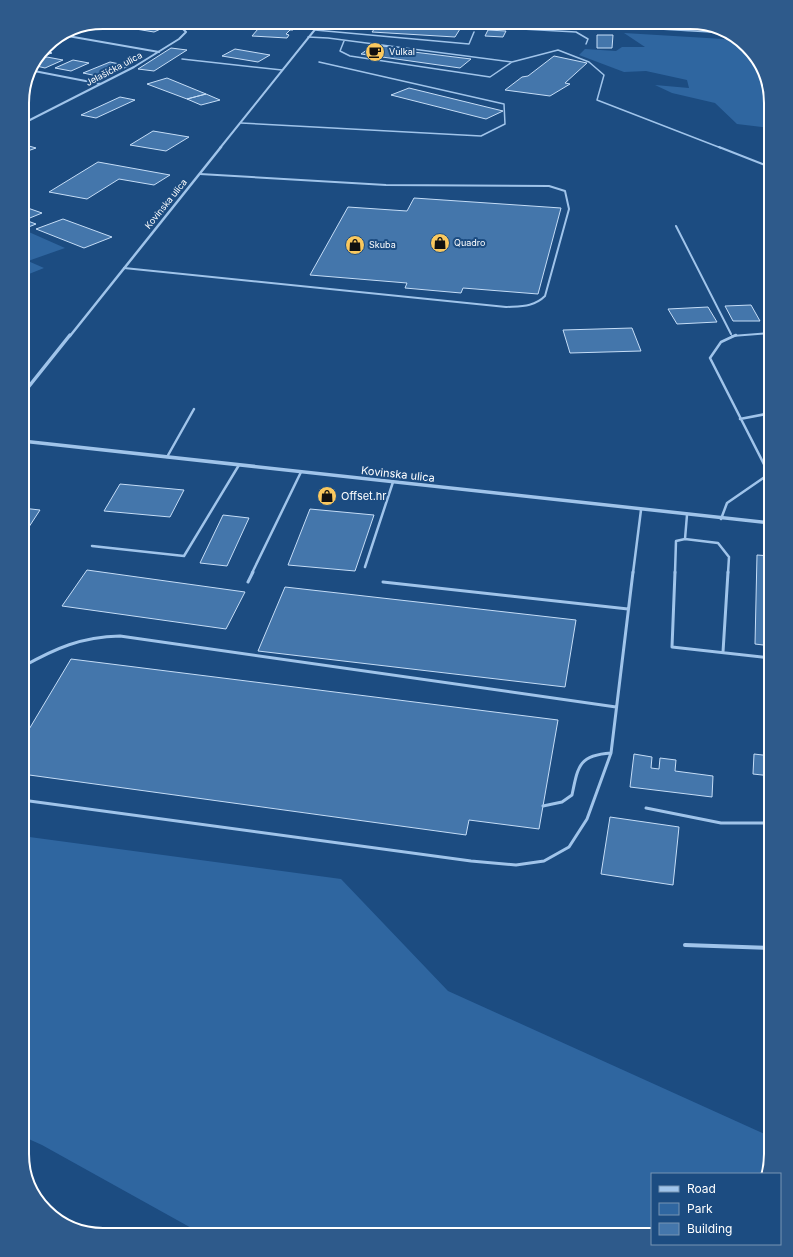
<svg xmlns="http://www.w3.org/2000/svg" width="793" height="1257" viewBox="0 0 793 1257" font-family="Inter,sans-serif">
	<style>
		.green { fill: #2f66a0 }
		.building { fill: #4476ab; stroke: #c5ddf7 }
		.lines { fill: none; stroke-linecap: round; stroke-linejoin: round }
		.lane-far4 { stroke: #a0c4ea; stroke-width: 1.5 }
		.lane-far3 { stroke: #a0c4ea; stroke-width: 2 }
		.lane-far2 { stroke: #a0c4ea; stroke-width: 2.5 }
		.lane-far1 { stroke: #a0c4ea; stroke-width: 3 }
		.lane { stroke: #a0c4ea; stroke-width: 4 }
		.street-far2 { stroke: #a0c4ea; stroke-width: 2 }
		.street-far1 { stroke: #a0c4ea; stroke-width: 2.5 }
		.street { stroke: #a0c4ea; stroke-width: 3.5 }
		.labels { text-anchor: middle; stroke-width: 4; stroke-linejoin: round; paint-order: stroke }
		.far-poi-label { font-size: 9px; fill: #fff; stroke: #1c4c81; text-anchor: start }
		.far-street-label { font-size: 9px; fill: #fff; stroke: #1c4c81 }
		.street-label { font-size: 11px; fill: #fff; stroke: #1c4c81 }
		.poi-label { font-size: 11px; fill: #fff; stroke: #1c4c81; text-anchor: start }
		.rim { fill: none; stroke: #fff; stroke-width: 2 }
	</style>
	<rect width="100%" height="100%" fill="#1c4c81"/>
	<!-- green -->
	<path class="green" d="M677,22H695L691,24L695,25L691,27H708C698,33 671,33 663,24L674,27L678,26L676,25L679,23Z
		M624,33L740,40L763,67L771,103V128L737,124L715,103L672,93L655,85L689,88L687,80L646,71L624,72L579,55L585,49L616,51L622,47H645Z
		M22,229L65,248L28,261L44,268L24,276L22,275Z
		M22,836L341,879L448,991L771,1137V1155L765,1174H652V1235H204L42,1145L22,1136Z"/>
	<!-- building -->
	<path class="building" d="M118,22H144L167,26L154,32L111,25Z
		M186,22H216L221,23L201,26Z
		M294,22L293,23L299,24L293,30H290L286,34L289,35L287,38L252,36L258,29H254L258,24L266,25L268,23L261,22Z
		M378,24L460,29L455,37L372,32Z
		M87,25L92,26L73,34L66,32L72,28Z
		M488,30L506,31L503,37L485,36Z
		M597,35H613L612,48H597Z
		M374,45L391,47L389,49L471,59L460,68L361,54Z
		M171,48L187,50L154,71L138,69Z
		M235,49L270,55L258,62L222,56Z
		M42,50L52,53L37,58Z
		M554,56L587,63L565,83L570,84L550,96L505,90L522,77L528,76Z
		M47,57L63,60L45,68L32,65L34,62Z
		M73,60L89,63L71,71L55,68Z
		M110,62L129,66L102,77L83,73Z
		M167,78L206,94L187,99L147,84Z
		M409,88L503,111L486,119L391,95Z
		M206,94L220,100L201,105L187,99Z
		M120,97L135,100L96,118L81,115Z
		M153,131L189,137L166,151L130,145Z
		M22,144L36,148L22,153Z
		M98,162L170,175L154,185L119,179L87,199L49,192Z
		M414,198L561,208L538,294L463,288L461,293L405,288L407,283L310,275L348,207L407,211Z
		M22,206L42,213L25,220L36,224L26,228L22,226Z
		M63,219L112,237L84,248L36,229Z
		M751,305L760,321H733L725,306Z
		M708,307L717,322L677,324L668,309Z
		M632,328L641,351L570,353L563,330Z
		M120,484L184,490L170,517L104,511Z
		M22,508L40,510L25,533L22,532Z
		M310,509L374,515L355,571L288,565Z
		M223,515L249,518L227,566L200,563Z
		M757,555L771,556V646L755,644Z
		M87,570L245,592L226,629L62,606Z
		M285,587L576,620L565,687L258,651Z
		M71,659L558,720L539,829L469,820L466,835L22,774V741Z
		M634,754L652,757L651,768L659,769L660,758L676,760L675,771L713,776L712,797L630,787Z
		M754,754L771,756V776L753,774Z
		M610,817L679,827L673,885L601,874Z"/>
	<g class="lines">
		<!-- lane-far4 -->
		<path class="lane-far4" d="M393,22L576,32L588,39L586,44
			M539,22L728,33
			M315,30L469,44L474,32
			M308,37L328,38L512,62L490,77L350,56L340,51L344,41
			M182,59L282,70
			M512,62L558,50L589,62L604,75L597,100L721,148
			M241,123L481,136L505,124L504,104L319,62"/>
		<!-- lane-far3 -->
		<path class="lane-far3" d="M719,147L770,167
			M676,226L731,334
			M124,268L506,307C521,306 534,307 545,296L569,209L565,191L549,186L386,185L200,174
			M732,336L771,333"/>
		<!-- lane-far2 -->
		<path class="lane-far2" d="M22,384H31
			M740,419L771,413
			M167,457L194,409
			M721,519L727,503L769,474L710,358L721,342L736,335
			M685,539L687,515
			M92,546L184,556L239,465
			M365,567L393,482
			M252,573L301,472
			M633,573L641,510
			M675,573L676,541L685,539L718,543L729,557L728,573"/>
		<!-- lane-far1 -->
		<path class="lane-far1" d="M675,572L672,647L771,658
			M248,582L253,572
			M383,582L628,609
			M723,652L728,572
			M22,667C56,648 81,637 120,636L616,707
			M22,800L471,861L516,865L544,861L569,847L587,819L611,753L633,572
			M543,806L562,802L572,795C578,766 579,755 611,753
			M646,808L721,823H771"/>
		<!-- lane -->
		<path class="lane" d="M685,945L771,948"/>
		<!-- street-far2 -->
		<path class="street-far2" d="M62,35L159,52
			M29,70L101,84
			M22,124L134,67L179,39L186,32L180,26L164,22
			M220,148L321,22"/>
		<!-- street-far1 -->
		<path class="street-far1" d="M70,336L221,147"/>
		<!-- street -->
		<path class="street" d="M22,395L70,335
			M22,441L771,523"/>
	</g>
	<!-- icons -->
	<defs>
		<symbol id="cafe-disc" viewBox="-11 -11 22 22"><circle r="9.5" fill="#fac85e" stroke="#1c4c81"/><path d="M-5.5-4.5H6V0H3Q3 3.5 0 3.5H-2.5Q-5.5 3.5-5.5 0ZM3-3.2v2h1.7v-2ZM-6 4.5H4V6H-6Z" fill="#111"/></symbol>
		<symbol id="shop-disc" viewBox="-11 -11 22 22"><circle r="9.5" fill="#fac85e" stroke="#1c4c81"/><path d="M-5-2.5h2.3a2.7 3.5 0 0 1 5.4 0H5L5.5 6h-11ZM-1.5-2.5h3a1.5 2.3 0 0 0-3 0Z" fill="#111"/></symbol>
	</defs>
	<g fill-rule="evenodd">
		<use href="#cafe-disc" x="364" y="41" width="22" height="22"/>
		<use href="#shop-disc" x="429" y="232" width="22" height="22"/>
		<use href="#shop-disc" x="344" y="234" width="22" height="22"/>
		<use href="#shop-disc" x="316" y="485" width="22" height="22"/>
	</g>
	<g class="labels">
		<!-- far-poi labels -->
		<g class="far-poi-label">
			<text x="389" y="55">Vulkal</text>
			<text x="454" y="246">Quadro</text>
			<text x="369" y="248">Skuba</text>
		</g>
		<!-- far-street labels -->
		<g class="far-street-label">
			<text transform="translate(114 69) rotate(-28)" y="3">Jelašićka ulica</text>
			<text transform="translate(166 204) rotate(-51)" y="3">Kovinska ulica</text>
		</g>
		<!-- street labels -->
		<g class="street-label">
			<text transform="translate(398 474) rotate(6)" y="4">Kovinska ulica</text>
		</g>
		<!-- poi labels -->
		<g class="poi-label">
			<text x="341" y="500">Offset.hr</text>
		</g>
	</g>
	<!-- crop -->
	<path d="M0 0H793V1257H0ZM103 29H690A74 74 0 0 1 764 103V1154A74 74 0 0 1 690 1228H103A74 74 0 0 1 29 1154V103A74 74 0 0 1 103 29Z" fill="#2e5a8b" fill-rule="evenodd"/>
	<path class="rim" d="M103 29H690A74 74 0 0 1 764 103V1154A74 74 0 0 1 690 1228H103A74 74 0 0 1 29 1154V103A74 74 0 0 1 103 29Z"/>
	<!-- legend -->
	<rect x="651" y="1173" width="130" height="72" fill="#1c4c81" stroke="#7794b3"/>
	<rect x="659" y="1186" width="20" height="6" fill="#a0c4ea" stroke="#7794b3"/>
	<text x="687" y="1193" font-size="12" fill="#ffffff">Road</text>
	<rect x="659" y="1203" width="20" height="12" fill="#2f66a0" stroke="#7794b3"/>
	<text x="687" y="1213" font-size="12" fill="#ffffff">Park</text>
	<rect x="659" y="1223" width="20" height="12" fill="#4476ab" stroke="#7794b3"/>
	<text x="687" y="1233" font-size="12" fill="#ffffff">Building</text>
</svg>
